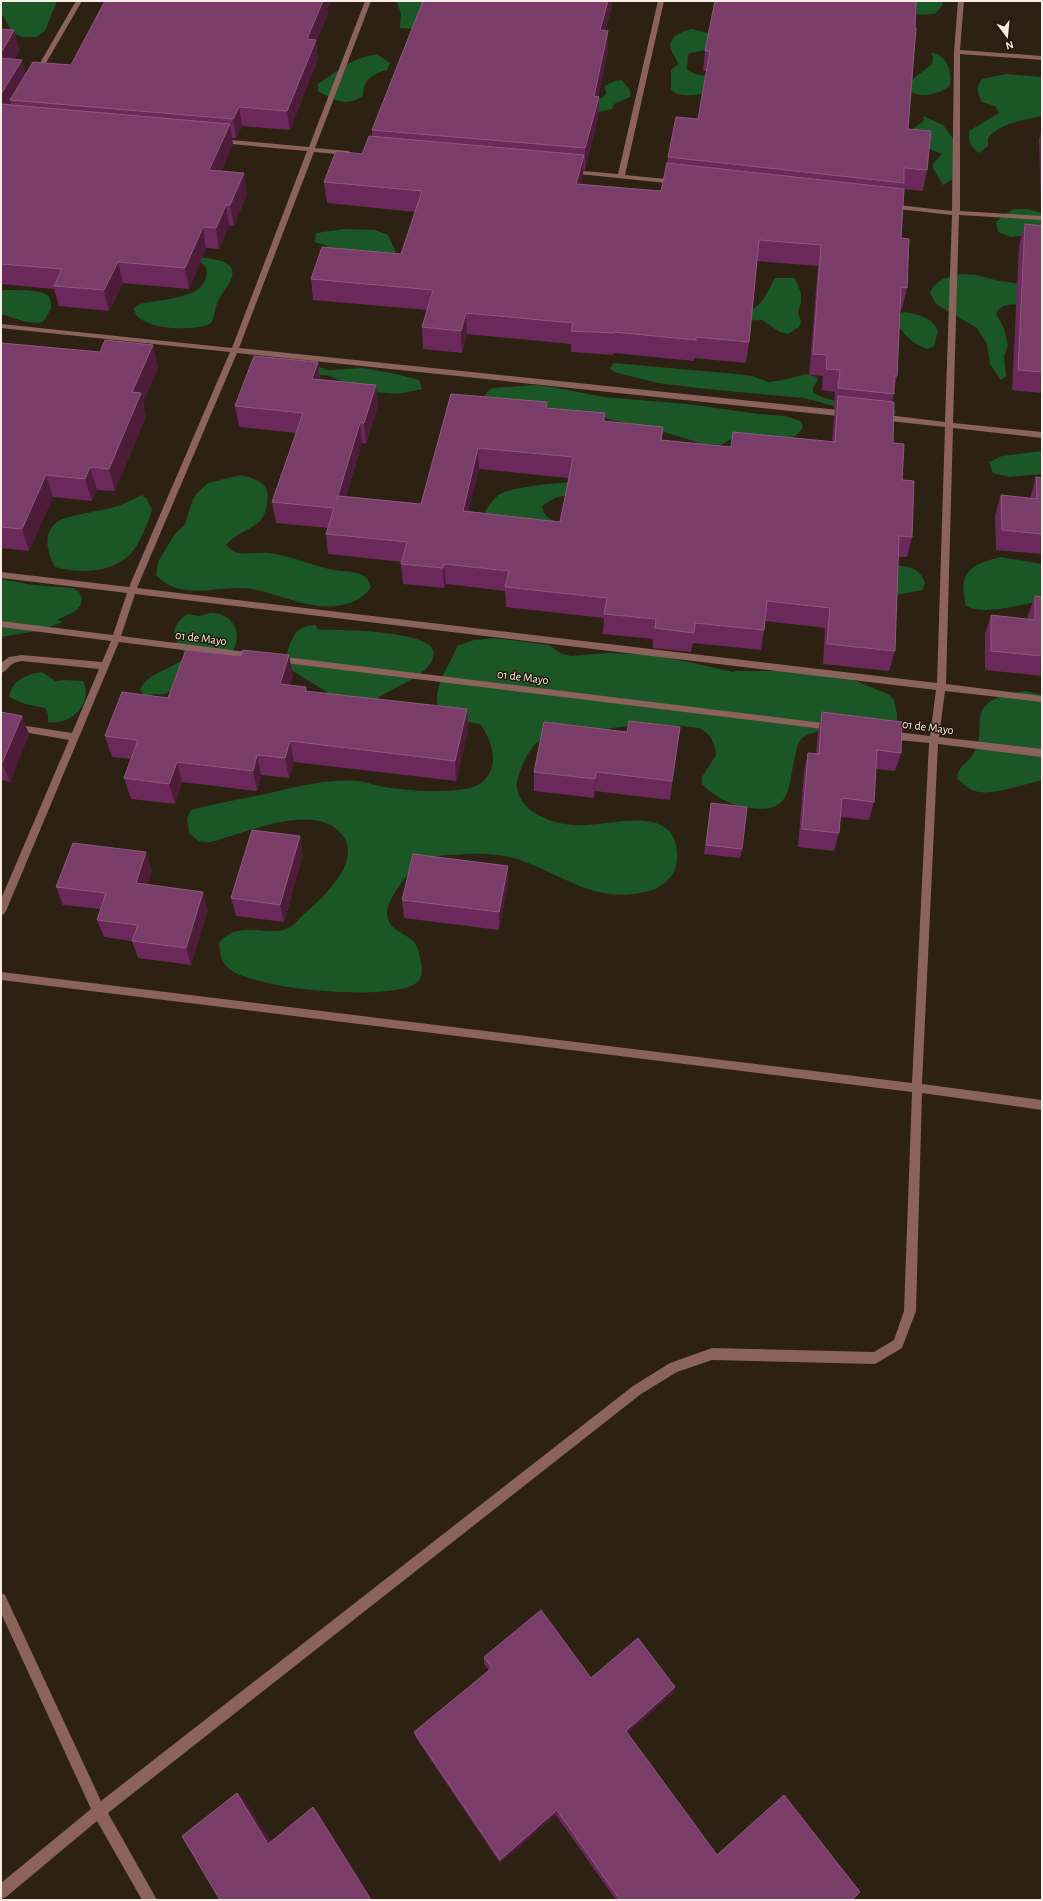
<svg xmlns="http://www.w3.org/2000/svg" width="1043" height="1901" viewBox="0 0 1043 1901" font-family="'Alegreya Sans',sans-serif">
	<style>
		.forest { fill: #1b5626 }
		.lines { fill: none; stroke-linecap: round; stroke-linejoin: round }
		.minor { fill: #8c625d; fill-rule: evenodd }
		.wall { fill: #6b285b; fill-rule: evenodd }
		.shaded-wall { fill: #4c1c38 }
		.building { fill: #7a3d6a; stroke: #8e597d; fill-rule: evenodd }
		.labels { text-anchor: middle; stroke-width: 3; stroke-linejoin: round; paint-order: stroke }
		.street-label { font-size: 12px; fill: #f6eee5; stroke: #221709 }
	</style>
	<rect width="100%" height="100%" fill="#2c2112"/>
	<!-- forest -->
	<path class="forest" d="M1,1H57L45,31L36,37H22L13,33L1,13Z
		M396,1H430L416,29L400,28L401,13Z
		M844,1H942L943,4L935,14C900,16 877,10 844,1Z
		M692,29L712,34L711,49L691,53L688,55L687,70L698,75L712,76L707,93C696,95 680,98 671,90V70L678,64C677,59 673,55 671,50C667,37 682,31 692,29Z
		M931,53C947,53 954,75 949,87C937,94 919,100 908,89L909,82L932,64L933,57Z
		M377,54L390,63L387,70C373,74 363,79 363,96C346,107 335,101 318,91V84C343,68 347,60 377,54Z
		M1006,74L1042,77V116C1023,120 1001,123 988,138V146L979,153C971,147 968,142 969,131L999,113L995,106L982,102C977,93 976,87 982,79Z
		M622,80L630,90V97L614,104L612,109L599,112L559,113L602,98L606,94L605,86L615,81Z
		M923,116L943,125L955,141L953,179L943,185L933,168V164L942,154L904,139C907,130 918,127 924,120Z
		M1014,209H1029L1042,213V234L1011,237L998,232L996,222L1004,215Z
		M345,229L375,230L388,235L396,252L385,259L354,255L315,242L316,233Z
		M193,257C205,258 240,258 231,279C228,287 222,293 218,301C216,305 213,322 211,323C197,332 135,331 134,308L140,304C158,299 200,300 206,278C207,274 207,270 205,266C202,262 196,260 193,257Z
		M961,274L976,275L999,281L1023,284L1020,305C1011,304 1000,304 996,314L1004,328L1008,346L1004,356L1006,376L1001,380L990,364L987,344L977,328L936,304L930,293C935,280 947,277 961,274Z
		M775,278H795L801,293V303L798,312L801,322L799,327L788,334L780,332L762,320L711,322L731,313L755,308L763,300Z
		M1,290C11,290 38,289 46,294C51,297 51,304 51,309L43,322C27,325 16,318 1,314Z
		M904,312C919,315 931,316 938,331L934,346L928,349C912,345 902,332 893,318L896,314Z
		M307,363L328,370L363,368L396,374L419,380L422,389L398,394L365,391L330,376L307,373Z
		M614,363L736,374L752,376L768,382L783,380L806,374L817,377V382L813,387V392C828,404 867,404 887,406L894,408L896,413L891,417L838,407L804,398L706,389L658,383L614,372L610,368Z
		M535,385L553,387L603,397L687,404L759,414L785,416L800,421L803,426C800,434 796,436 788,438H733L721,445L703,444L664,432L591,415L481,401L488,391L493,388Z
		M1042,451V474L1009,477L993,473L989,462L1002,456Z
		M241,475C260,480 271,484 267,505C265,511 264,518 259,522C249,531 234,534 226,545C238,559 254,551 269,553C290,556 309,564 329,569C340,572 352,570 362,575C367,577 369,581 371,587C365,598 349,605 336,606C308,609 279,594 252,589C220,584 181,603 156,575L158,562L174,535L185,524L193,499L197,493L208,483Z
		M571,482L578,492L555,498L542,506C543,517 552,520 561,525L483,516C486,509 494,498 500,494C513,487 555,483 571,482Z
		M142,495L147,499L152,510C147,525 139,548 126,558C106,574 77,573 55,567C47,552 42,534 57,522C63,516 100,511 111,508C122,505 132,500 142,495Z
		M1001,557L1042,564V601C1021,604 985,616 966,606C958,572 969,565 1001,557Z
		M894,565C909,566 920,568 925,583L922,590L896,595Z
		M1,579L33,585L73,588L79,592L82,599L80,606L74,612L57,620L63,622L37,631L1,637Z
		M210,613C233,612 245,635 231,653L166,694L144,695L140,690C147,673 170,670 183,659L184,652C170,637 171,626 187,614L200,616Z
		M316,625L318,630C339,629 418,631 431,647C446,667 395,688 382,695C377,698 370,704 364,706C357,707 336,700 328,699L327,692L291,670L286,657L290,643L297,631L306,626Z
		M494,638L549,645L562,654L571,656L608,653L655,655L734,672L735,671H792L851,679L888,694L894,700L897,714V721C876,724 816,726 801,739C798,742 797,749 796,753C787,784 795,814 750,808C733,806 714,797 702,784V777L716,755C715,742 710,733 699,728C655,721 613,727 570,734C561,736 547,736 539,741C529,747 515,777 517,788C519,799 526,808 535,813C551,823 568,826 587,825C616,824 673,806 677,851C678,862 676,872 668,880C661,887 654,890 645,892C593,904 563,874 517,859C498,853 474,853 453,855C444,855 430,856 422,861C410,869 387,899 387,913C388,932 406,932 415,943C418,947 419,953 420,958C422,965 423,973 420,979C406,1002 292,990 268,983C254,979 227,975 222,959C220,955 220,948 219,943C240,918 267,938 288,928C294,926 299,919 304,914C321,899 362,863 343,836C320,804 261,827 231,836C223,838 213,843 205,842C198,842 193,837 189,833L187,818L191,810C213,804 235,800 256,796C289,789 331,776 364,782C373,784 382,787 391,788C411,791 461,794 478,785C502,770 493,742 480,724L461,721L438,709C433,683 449,669 457,646L474,640Z
		M42,672L55,681L65,680L83,681C94,704 70,726 48,722V714L45,708L25,704L9,697C12,680 27,674 42,672Z
		M1026,691L1042,695V780C1025,784 987,798 972,790C966,787 962,783 957,778C958,766 968,763 974,753C981,741 979,730 980,717C983,697 1011,693 1026,691Z"/>
	<g class="lines">
		<!-- minor -->
		<path class="minor" d="M76,1H82L39,75L34,76L33,75Z
			M365,1H371L315,148L348,151L351,153L348,155L314,152L239,348L848,411L852,414L848,417L237,353L137,588L937,683L945,427L880,420L876,417L880,414L945,422L952,215L889,208L885,206L889,204L952,211L954,52L958,1H964L960,50L1042,56V60L960,54V211L1042,216V220L959,215L953,423L1042,432V438L953,428L946,684L1042,696V702L945,691L939,737L1042,749V757L938,744L922,1084L1042,1100V1110L922,1093L916,1311L902,1348L875,1364L712,1360L677,1372L641,1394L108,1813L157,1900H142L97,1821L6,1897L1,1899V1883L91,1809L1,1613V1593L5,1595L101,1801L633,1386L670,1363L712,1348L874,1352L894,1340L904,1311L912,1092L1,980V972L912,1083L929,743L888,739L883,735L888,731L930,736L936,690L135,594L121,636L255,653L259,656L255,659L119,642L6,911L4,914L1,915V899L69,740L1,728V722L72,733L99,669L22,661C7,663 10,670 1,673V663L9,657L22,655L102,662L111,641L1,627V621L113,635L127,593L1,578V572L129,587L230,352L1,328V324L232,348L307,151L220,143L217,141L220,139L309,147Z
			M658,1H664L625,175L676,180L679,182L676,184L569,173V171L571,170L618,174Z
			M277,656L831,724L836,727L831,730L277,662L273,659Z"/>
	</g>
	<!-- wall -->
	<path class="wall" d="M105,1H331L327,9L328,14L316,41L318,59L290,130L242,126L236,138H232L233,145L221,171L247,194L234,226H229L219,249L206,248L189,289L123,283L109,311L59,306L54,289L1,284V29L14,30L19,51L15,59L26,74L71,65Z
		M423,1H613L605,31L608,52L598,96L599,97L598,118L585,170L583,169V176L581,184L661,191L667,163L668,157L698,119L707,71H703L705,51L715,1L908,129L927,170L923,191L902,189L901,238L907,288L902,309H900L897,376L892,402L893,443L902,480L912,537L907,557H898L895,651L889,671L823,664L825,628L765,621L761,650L693,643L691,652L653,648V639L603,634L604,618L506,607L505,591L446,584L444,588L403,584L401,564L402,562L328,554L326,534L328,528L276,523L272,502L296,433L239,427L235,406L318,362L320,379L376,385L378,405L366,444L362,443L346,496L421,504L451,394L547,408L605,413V422L662,440L731,447L832,442L834,417L835,409H834L835,392L822,390L823,376L809,375L818,266L757,261L749,342L746,363L694,358V361L613,353V355L571,352V344L467,334L462,353L423,349L422,327L427,310L313,300L311,279L401,254L415,212L327,203L324,182L362,154L372,137V130ZM479,469L569,478L560,522L468,511Z
		M1042,130V215L1041,214L1039,139Z
		M1042,217V393L1012,390L1019,245L1025,224L1041,226V221Z
		M1,343L100,352L153,345L158,368L143,402L146,416L115,491L97,490L92,501L53,497L29,551L1,548Z
		M1036,477L1042,478V554L996,550L995,515L1001,495L1030,498Z
		M1035,596L1042,597V676L985,670V634L991,615L1028,619V615Z
		M293,676L290,685L306,687L307,692L468,730L456,781L294,762L289,778L261,775L257,791L182,782L175,804L131,799L124,778L131,759L112,757L105,736L168,698Z
		M1,712L29,734L10,782L1,780Z
		M822,712L901,753L895,771L876,769L874,802L869,820L840,817L839,833L834,851L798,847L804,772L808,753L816,754L818,731Z
		M680,727L670,800L595,791L594,798L534,791V772L627,732Z
		M711,803L742,849L740,858L704,854Z
		M303,854L284,922L236,916L231,898Z
		M508,866V883L499,930L404,918L402,900Z
		M152,870L147,885L208,910L191,965L138,958L132,941L104,937L97,920L100,909L63,905L56,887Z
		M484,1657L591,1678L675,1687L672,1694L627,1733L717,1855L784,1795L852,1900H616L556,1815L500,1863L416,1738L414,1732L489,1670L484,1664Z"/>
	<!-- shaded-wall -->
	<path class="shaded-wall" d="M323,1H331L327,9L328,14L316,41L318,59L290,130L287,111L307,39Z
		M608,1H613L599,51L600,30Z
		M14,30L19,51L4,78L1,68V53Z
		M608,31V52L595,109L599,97L598,118L585,170V148L594,96Z
		M22,60L27,80L10,100L12,106L5,118L1,102V94Z
		M239,107L242,126L236,138L233,119Z
		M230,124L233,145L212,191L209,170Z
		M584,155L583,176L576,205V184Z
		M244,173L247,194L234,226L230,205Z
		M226,205L229,226L219,249L216,228Z
		M203,227L206,248L189,289L185,268Z
		M118,262L123,283L109,311L104,290Z
		M466,313L467,334L462,353L461,331Z
		M153,345L158,368L143,402L146,416L115,491L109,469L132,392Z
		M318,362L320,383L312,379Z
		M376,385L378,405L366,444L364,423Z
		M360,423L362,443L339,519L337,499Z
		M478,448L479,469L464,531L463,511Z
		M90,467L97,490L92,501L85,479Z
		M46,475L53,497L29,551L22,529Z
		M444,564L446,584L444,588L443,568Z
		M289,655L293,676L284,705L280,684Z
		M467,709L468,730L456,781L455,761Z
		M22,716L29,734L10,782L2,763Z
		M290,741L294,762L289,778L285,758Z
		M257,755L261,775L257,791L253,771Z
		M177,762L182,782L175,804L169,784Z
		M596,772L595,791L594,798L595,779Z
		M300,836L303,854L284,922L280,905Z
		M146,852L152,870L142,901L136,883Z
		M508,866V883L499,930V912Z
		M203,892L208,910L191,965L186,948Z
		M675,1687L672,1694L623,1737L626,1731Z
		M237,1793L244,1799L275,1848L268,1844Z
		M313,1807L318,1812L373,1900H371Z
		M557,1810L556,1815L500,1863V1860Z"/>
	<!-- building -->
	<path class="building" d="M105,1H323L307,39L316,40L287,111L239,107L233,119L10,100L33,62L71,65Z
		M423,1H608L600,30L608,31L594,96L599,97L585,148L372,130Z
		M715,1H916L915,28H916L908,129L931,131L927,170L904,168V183L668,157L676,117L698,119L710,51H705Z
		M1,29L14,30L1,53Z
		M1,58L22,60L1,94Z
		M1,104L230,124L209,170L244,173L230,205H226L216,228L203,227L185,268L118,262L104,290L54,286L62,269L1,264Z
		M369,136L584,155L576,184L661,191L667,163L904,189L901,238L909,239L907,288L901,287L897,376H894V394L838,388L840,370L826,369L827,355L813,354L821,245L759,240L749,342L696,337V340L614,332V333L571,331L573,323L466,313L461,331L422,327L433,290L311,279L322,247L401,254L422,191L324,182L336,151L362,154Z
		M1025,224L1042,226V372L1018,370Z
		M105,340L153,345L132,392L141,393L109,469L90,467L85,479L46,475L22,529L1,527V343L100,352Z
		M254,356L318,362L312,379L376,385L364,423H360L337,499L338,496L421,504L451,394L547,402L546,408L605,413L603,421L663,427L661,440L731,447L733,432L835,442L838,396L894,402L893,443L904,444L902,480L914,481L912,537L899,536L895,651L827,644L830,608L767,601L764,630L695,623L694,633L655,628L656,619L604,614L607,598L505,587L509,571L444,564L443,568L401,564L407,542L326,534L334,508L272,502L303,413L235,406ZM478,448L573,457L560,522L463,511Z
		M1036,477L1042,478V534L1002,530L1001,495L1037,499Z
		M1035,596L1042,597V656L991,651V615L1035,620Z
		M186,650L241,656L243,650L289,655L280,684L306,687L305,691L467,709L455,761L290,741L285,758L257,755L253,771L177,762L169,784L124,778L138,740L105,736L122,692L168,698Z
		M1,712L22,716L2,763H1Z
		M822,712L902,722L901,753L877,750L874,802L842,798L839,833L802,829L808,753L819,754Z
		M629,721L680,727L672,781L596,772L595,779L534,772L544,722L627,732Z
		M711,803L747,807L742,849L706,845Z
		M252,830L300,836L280,905L231,898Z
		M73,843L146,852L136,883L203,892L186,948L132,941L138,925L97,920L106,893L56,887Z
		M413,854L508,866L499,912L402,900Z
		M541,1610L591,1678L638,1638L675,1687L626,1731L717,1855L784,1795L860,1892L852,1900H620L557,1810L500,1860L414,1732L492,1668L484,1657Z
		M237,1793L268,1844L313,1807L371,1900H220L182,1836Z"/>
	<g class="labels">
		<!-- street labels -->
		<g class="street-label">
			<text transform="translate(201 638) rotate(7)" y="4">01 de Mayo</text>
			<text transform="translate(523 677) rotate(7)" y="4">01 de Mayo</text>
			<text transform="translate(928 727) rotate(7)" y="4">01 de Mayo</text>
		</g>
	</g>
	<!-- border -->
	<rect width="1043" height="1901" fill="none" stroke="#f6eee5" stroke-width="4"/>
	<!-- north arrow -->
	<g transform="translate(1007 36) rotate(164)" stroke="#221709" stroke-width="3" paint-order="stroke">
	<path d="M0-3L7 15L0 10L-7 15Z" fill="#f6eee5"/>
	<text y="-6" font-size="11" font-weight="bold" text-anchor="middle" fill="#f6eee5">N</text>
	</g>
</svg>
